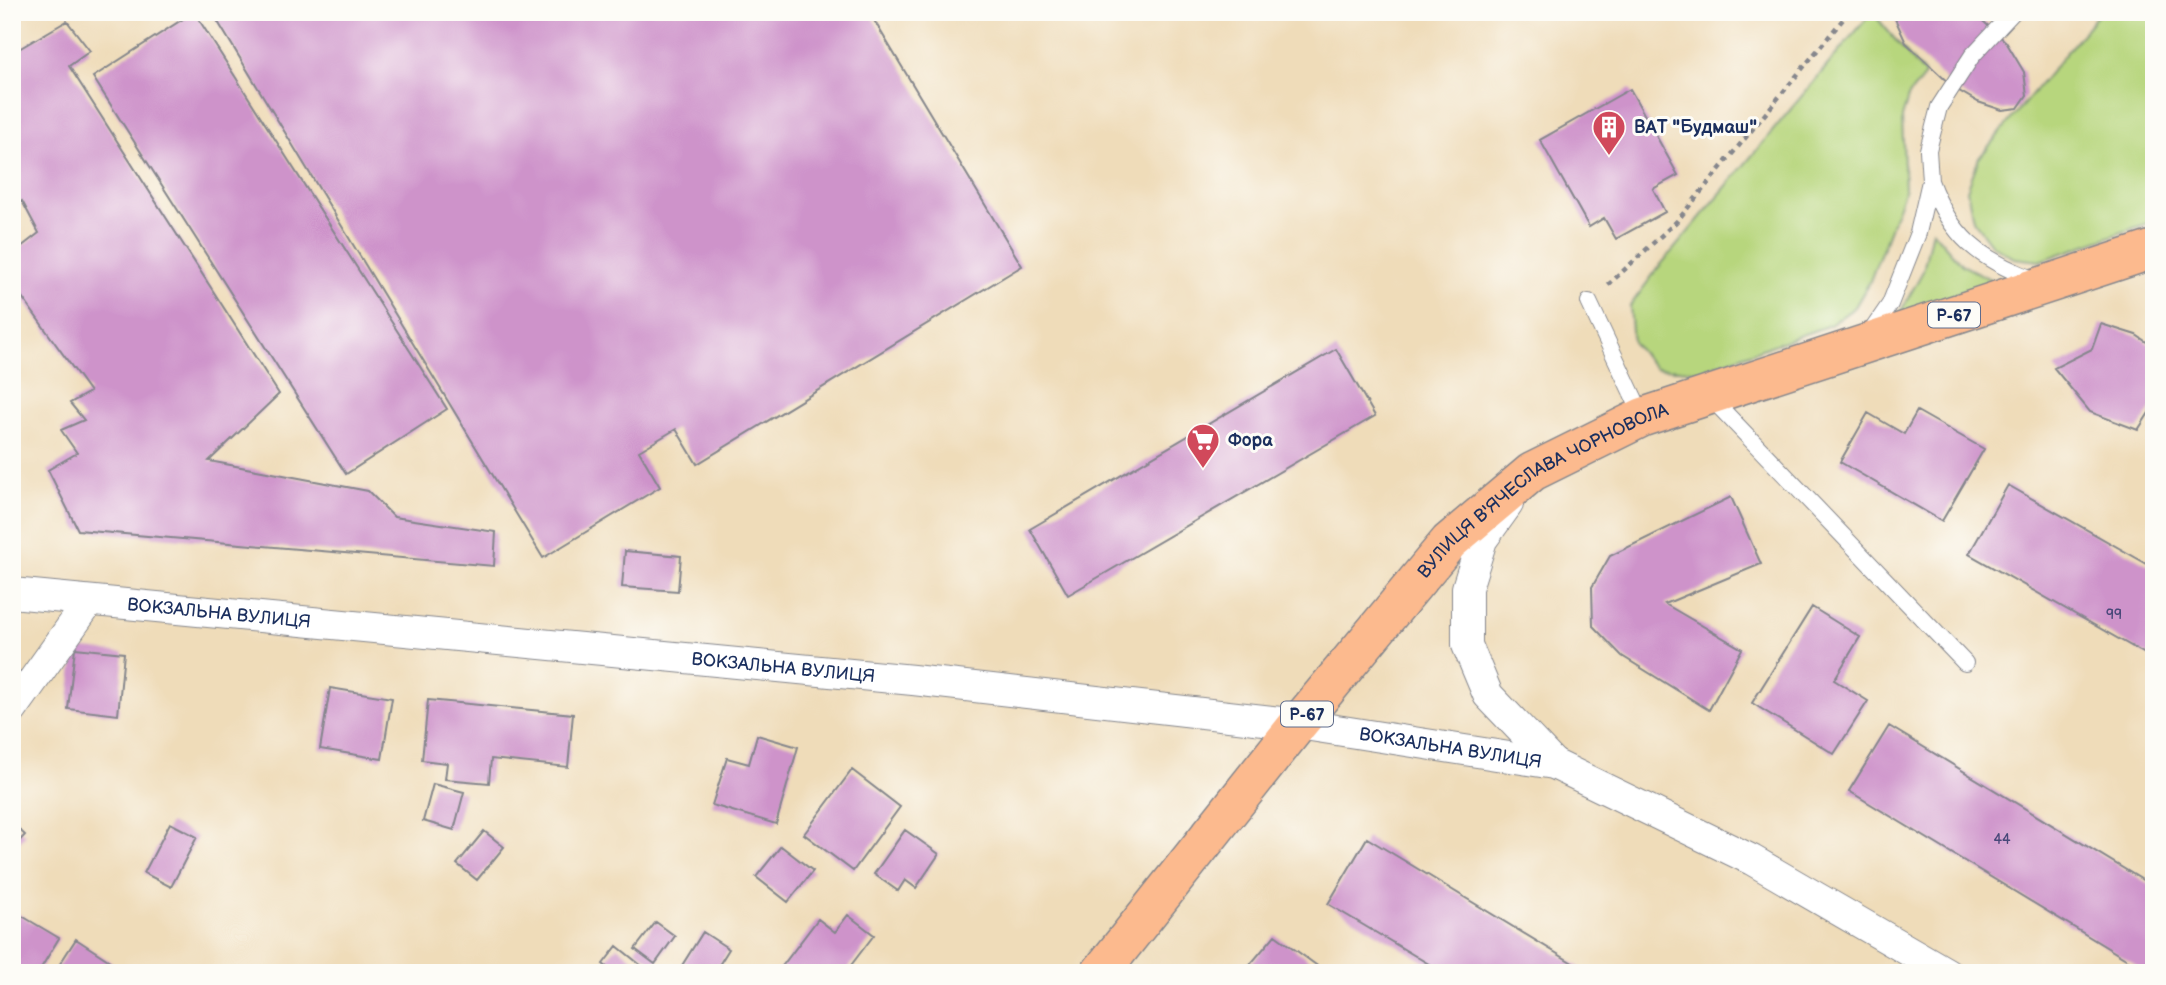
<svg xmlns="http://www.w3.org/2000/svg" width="2166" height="985" viewBox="0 0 2166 985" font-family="'Balsamiq Sans',sans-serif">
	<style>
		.green { fill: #b7d67d; stroke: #69826e; stroke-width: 2 }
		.building { fill: #ce93ca }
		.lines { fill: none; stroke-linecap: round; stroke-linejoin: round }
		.service-casing { stroke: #85868c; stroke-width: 18 }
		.minor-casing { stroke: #85868c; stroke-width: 32 }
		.primary-casing { stroke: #85868c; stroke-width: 41 }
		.path { stroke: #85868c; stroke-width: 4.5; stroke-dasharray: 5 5; stroke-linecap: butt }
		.service { stroke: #fff; stroke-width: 16 }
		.minor { stroke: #fff; stroke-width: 30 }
		.primary { stroke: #fcba8e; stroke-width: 38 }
		.labels { text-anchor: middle; stroke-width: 6; stroke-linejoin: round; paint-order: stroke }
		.number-label { font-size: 14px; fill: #484879 }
		.shield { fill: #fdfcf7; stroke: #5f6c8c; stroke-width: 2 }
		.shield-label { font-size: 16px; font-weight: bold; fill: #1b2f5e }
		.poi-label { font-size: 18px; font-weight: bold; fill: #1b2f5e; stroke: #fdfcf7; text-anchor: start }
		.street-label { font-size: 18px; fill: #1b2f5e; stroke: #fdfcf7 }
	</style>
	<rect width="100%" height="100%" fill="#fdfcf7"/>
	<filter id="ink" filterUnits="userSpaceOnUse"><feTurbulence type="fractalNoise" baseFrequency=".0143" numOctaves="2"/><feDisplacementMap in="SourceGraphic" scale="14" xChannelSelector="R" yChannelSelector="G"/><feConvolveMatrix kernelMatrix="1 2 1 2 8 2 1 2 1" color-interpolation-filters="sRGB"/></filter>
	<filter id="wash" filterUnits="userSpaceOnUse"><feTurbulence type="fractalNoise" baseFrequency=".00686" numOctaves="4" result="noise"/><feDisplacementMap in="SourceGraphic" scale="28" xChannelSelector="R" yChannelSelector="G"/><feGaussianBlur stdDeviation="1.57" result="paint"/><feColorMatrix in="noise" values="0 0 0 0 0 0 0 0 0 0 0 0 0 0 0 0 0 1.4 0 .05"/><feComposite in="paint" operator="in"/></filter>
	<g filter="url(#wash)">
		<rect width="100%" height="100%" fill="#efdcb9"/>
		<!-- green -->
		<path class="green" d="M1872,12L1925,75L1908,97L1902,118L1905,189L1870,281L1855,307L1830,325L1699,371L1655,368L1633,343L1630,306L1658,268Z
			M2154,12V221L2040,261L2014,258L1992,245L1973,220L1967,190L1979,158L2100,12Z
			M1932,230L1962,265L1994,281L1900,313L1923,271Z"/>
		<g id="blocks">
			<!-- building -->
			<path class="building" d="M194,12L447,409L346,474L93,77Z
				M212,12H869L1022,266L697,464L676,429L639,451L660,487L543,558Z
				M1892,12H1973L2006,42L2024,72L2027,95L2018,108L2002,110L1978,102L1954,88L1906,43Z
				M67,21L90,51L69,66L279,394L209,461L368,491L394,517L496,532L494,566L78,530L48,470L77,453L61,430L84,420L70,403L90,392L12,283V254L39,233L22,201L12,207V53Z
				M1630,89L1678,175L1653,189L1665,212L1616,239L1604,218L1589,227L1540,140Z
				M2101,324L2136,335L2154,347V405L2138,430L2090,412L2054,368L2092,349Z
				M1336,349L1375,416L1068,595L1030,529Z
				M1917,411L1984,449L1942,521L1840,462L1868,413L1904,434Z
				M2008,485L2154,568V659L1969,554Z
				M1731,497L1761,564L1665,604L1742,649L1709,710L1622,656L1593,626L1592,587L1610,556Z
				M625,551L681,556L678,591L622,587Z
				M1812,607L1860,637L1834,680L1868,701L1834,754L1752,703Z
				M75,648L124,653L118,715L68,709Z
				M330,688L392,698L382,759L320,749Z
				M428,700L573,714L568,767L491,759L489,783L445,779L447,763L422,760Z
				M1889,726L2154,887V973H2149L1849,791Z
				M757,735L798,747L776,824L712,805L727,758L749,764Z
				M852,770L900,807L853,871L804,834Z
				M433,784L464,792L454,830L423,821Z
				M12,823L25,835L12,849Z
				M170,823L197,837L171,887L144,873Z
				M905,830L939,854L916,888L905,880L898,891L874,874Z
				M484,831L504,847L477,880L457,864Z
				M1367,838L1589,973H1444L1328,904Z
				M781,846L813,871L788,902L756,877Z
				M12,910L59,938L38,973H12Z
				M848,915L874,935L845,973H777L818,919L835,932Z
				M656,922L675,936L655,964L635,949Z
				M703,932L729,949L714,973H690L681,967Z
				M1275,935L1327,973H1243Z
				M76,939L128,973H54Z
				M617,946L643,967L638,973H614L603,964Z"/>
		</g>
	</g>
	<g filter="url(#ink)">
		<use href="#blocks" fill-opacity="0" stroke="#85868c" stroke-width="2"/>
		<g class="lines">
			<defs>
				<path id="service" d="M1930,181C1951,237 1979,259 2035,280
					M1589,302L1643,417
					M1868,336L1890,304L1918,233L1930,181L1928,150L1939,107L1972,56L2013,12
					M1710,397L1965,663"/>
				<g id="minor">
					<path d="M1508,504L1482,540L1467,588V645L1488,695L1554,764"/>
					<path id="s1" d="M12,593L913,680L1298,724L1554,764L1752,860L1947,973"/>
					<path d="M12,710L89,602"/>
				</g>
				<g id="primary">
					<path id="s2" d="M1100,973L1298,724L1449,542L1532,472L1643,417L2154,249"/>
				</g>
			</defs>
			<!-- service casing -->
			<use href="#service" class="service-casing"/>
			<!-- minor casing -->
			<use href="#minor" class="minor-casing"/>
			<!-- primary casing -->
			<use href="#primary" class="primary-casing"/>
			<!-- path -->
			<path class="path" d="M1608,285L1677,221L1849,12"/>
			<!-- service -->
			<use href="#service" class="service"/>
			<!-- minor -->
			<use href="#minor" class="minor"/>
			<!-- primary -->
			<use href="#primary" class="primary"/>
		</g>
	</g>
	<!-- icons -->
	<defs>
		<symbol id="building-pin" viewBox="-11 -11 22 30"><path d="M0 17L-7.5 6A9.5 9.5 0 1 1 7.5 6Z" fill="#d1495b" stroke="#fdfcf7"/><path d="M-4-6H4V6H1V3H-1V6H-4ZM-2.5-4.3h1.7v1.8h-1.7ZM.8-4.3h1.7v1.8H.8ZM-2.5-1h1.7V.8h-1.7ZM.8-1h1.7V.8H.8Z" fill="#fff"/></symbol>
		<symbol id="supermarket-pin" viewBox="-11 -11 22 30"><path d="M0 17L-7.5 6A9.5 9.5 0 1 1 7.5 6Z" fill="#d1495b" stroke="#fdfcf7"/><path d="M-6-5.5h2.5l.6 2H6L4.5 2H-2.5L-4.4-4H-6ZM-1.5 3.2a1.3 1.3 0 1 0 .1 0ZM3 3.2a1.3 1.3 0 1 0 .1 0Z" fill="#fff"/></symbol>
	</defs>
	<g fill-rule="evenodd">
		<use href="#building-pin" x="1590" y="108" width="38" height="52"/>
		<use href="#supermarket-pin" x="1184" y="421" width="38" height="52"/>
	</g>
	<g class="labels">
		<!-- number labels -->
		<g class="number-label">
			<text x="2114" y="619">99</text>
			<text x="2002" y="844">44</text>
		</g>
		<!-- shield labels -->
		<g class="shield">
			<rect x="1928" y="302.5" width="52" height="25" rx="5"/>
			<rect x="1281" y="701.5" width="52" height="25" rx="5"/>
		</g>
		<g class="shield-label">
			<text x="1954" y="321">Р-67</text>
			<text x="1307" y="720">Р-67</text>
		</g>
		<!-- poi labels -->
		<g class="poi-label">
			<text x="1634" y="133">ВАТ "Будмаш"</text>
			<text x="1228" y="446">Фора</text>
		</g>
		<!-- street labels -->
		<g class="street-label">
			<text dy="6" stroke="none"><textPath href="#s2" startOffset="662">ВУЛИЦЯ В'ЯЧЕСЛАВА ЧОРНОВОЛА</textPath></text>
			<text dy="6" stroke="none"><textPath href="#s1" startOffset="208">ВОКЗАЛЬНА ВУЛИЦЯ</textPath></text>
			<text dy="6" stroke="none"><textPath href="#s1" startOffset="775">ВОКЗАЛЬНА ВУЛИЦЯ</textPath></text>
			<text dy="6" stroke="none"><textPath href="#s1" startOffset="1447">ВОКЗАЛЬНА ВУЛИЦЯ</textPath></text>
		</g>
	</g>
	<!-- margin -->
	<rect width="2166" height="985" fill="none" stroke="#fdfcf7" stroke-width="42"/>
</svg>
